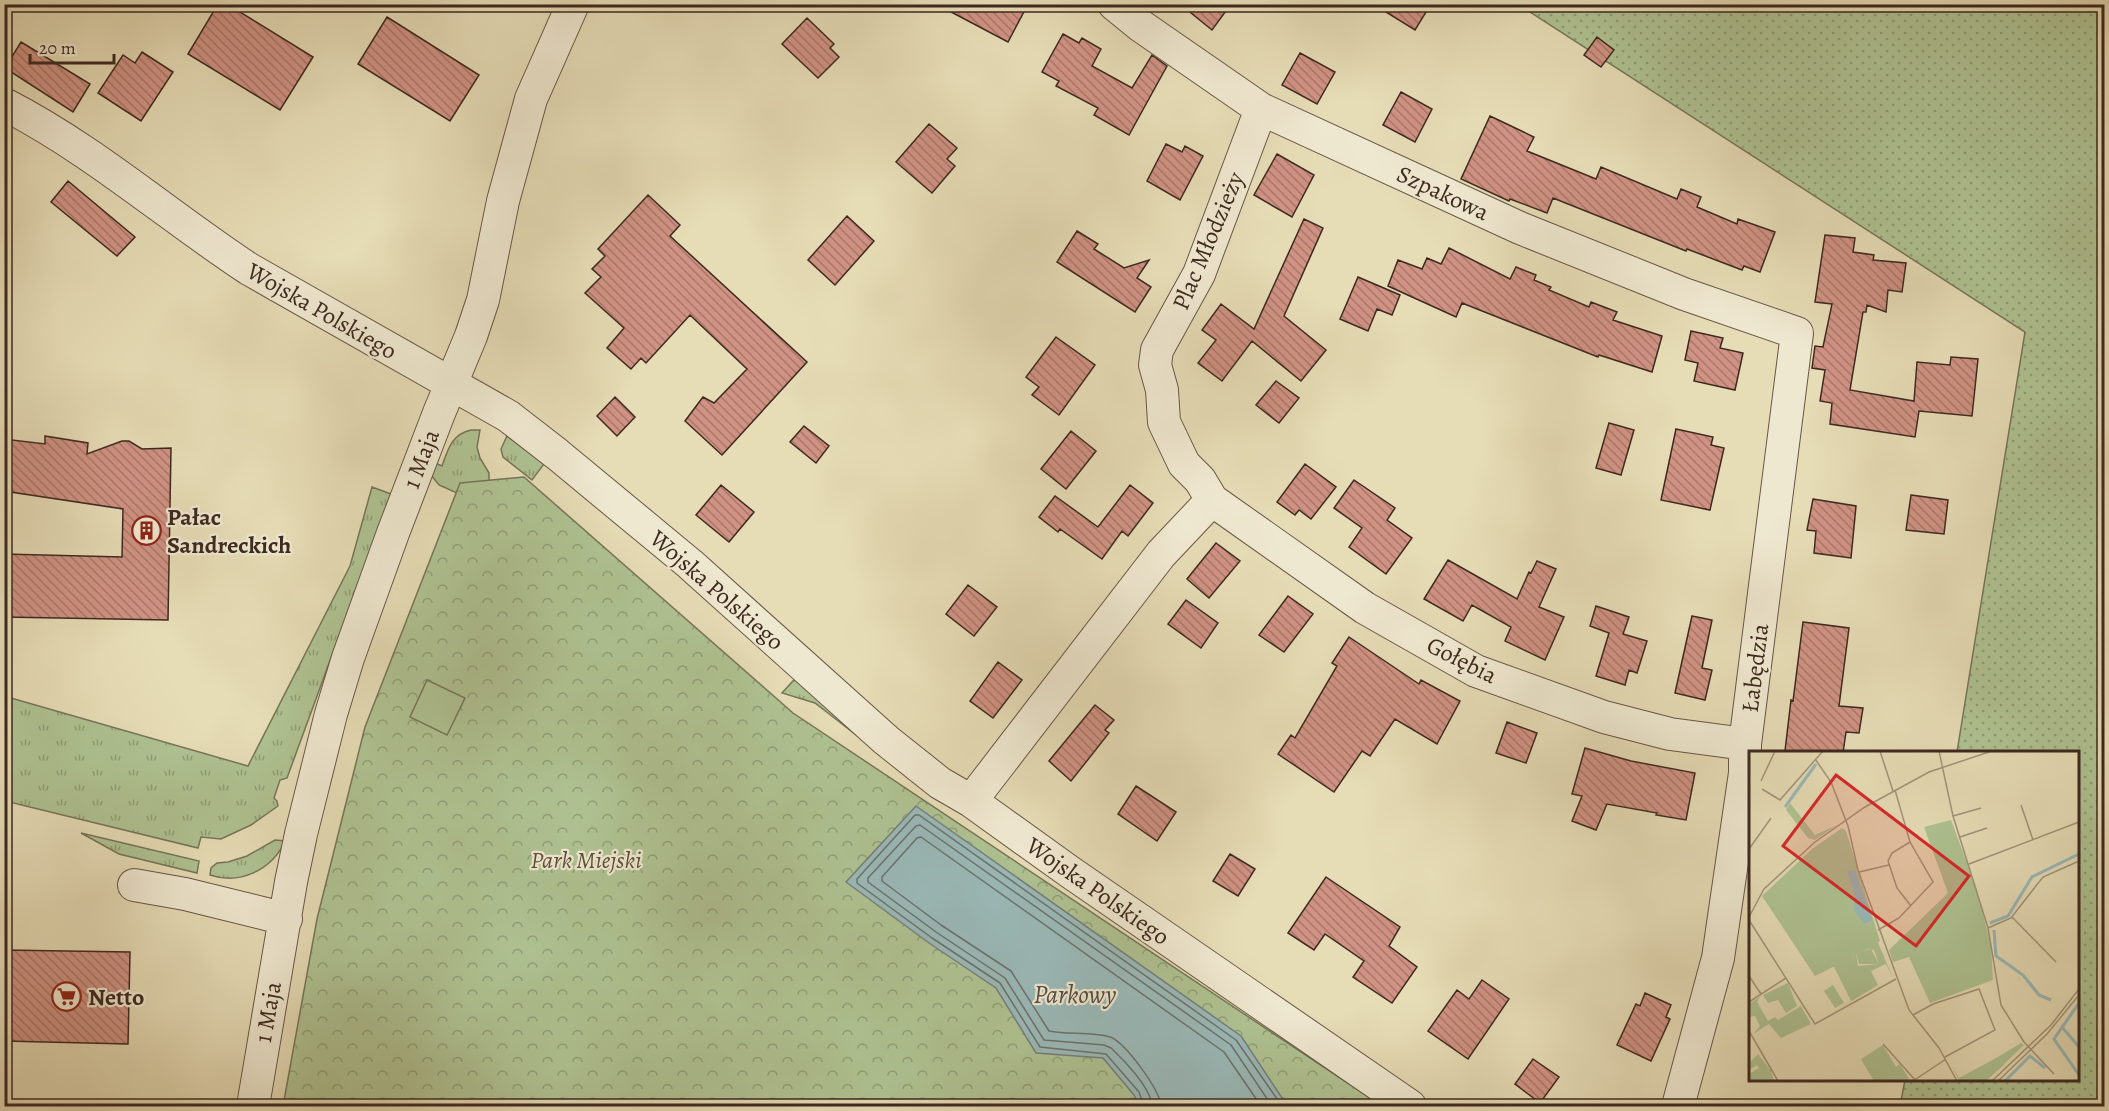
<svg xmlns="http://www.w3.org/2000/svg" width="2109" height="1111" viewBox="0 0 2109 1111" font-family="Alegreya,serif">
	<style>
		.grass { fill: url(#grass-tufts); stroke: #767658; stroke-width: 1.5 }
		.park { fill: url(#park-crowns); stroke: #767658; stroke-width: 1.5 }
		.garden { fill: url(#garden-dots); stroke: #767658; stroke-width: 1.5 }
		.pitch { fill: #afc292; stroke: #767658; stroke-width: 1.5 }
		.water { fill: #9ab9b8; stroke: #757f7b; stroke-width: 1.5 }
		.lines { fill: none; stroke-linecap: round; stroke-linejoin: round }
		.shore { stroke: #6c716c; stroke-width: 1.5 }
		.building { fill: url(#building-back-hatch); stroke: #3d291f; stroke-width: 1.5 }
		.minor-casing { stroke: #675645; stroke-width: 34 }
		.minor { stroke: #efe8d0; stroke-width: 32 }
		.labels { text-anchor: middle; stroke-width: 4.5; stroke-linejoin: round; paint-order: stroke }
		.street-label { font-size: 24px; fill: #3d291f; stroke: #efe8d0 }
		.poi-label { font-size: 24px; font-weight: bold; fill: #3d291f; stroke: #efe8d0; text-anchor: start }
		.park-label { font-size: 24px; font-style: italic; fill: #5a4f3c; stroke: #efe8d0 }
		.water-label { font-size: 26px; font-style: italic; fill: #544d45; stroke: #efe8d0 }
		.inset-river { fill: none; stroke: #9ab9b8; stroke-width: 3 }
		.inset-road { fill: none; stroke: #a2947a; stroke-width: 1.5 }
		.view { fill: #d62828; fill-opacity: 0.15; stroke: #d62828; stroke-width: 3 }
		.inset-edge { fill: none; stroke: #3d291f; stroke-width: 3 }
	</style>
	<defs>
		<pattern id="grass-tufts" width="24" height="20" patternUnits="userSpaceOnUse" patternTransform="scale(1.5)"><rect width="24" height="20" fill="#afc292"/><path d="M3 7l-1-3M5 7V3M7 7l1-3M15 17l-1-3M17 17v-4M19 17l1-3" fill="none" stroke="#909e77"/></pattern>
		<pattern id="park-crowns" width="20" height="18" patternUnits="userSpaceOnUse" patternTransform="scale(1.5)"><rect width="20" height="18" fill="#afc292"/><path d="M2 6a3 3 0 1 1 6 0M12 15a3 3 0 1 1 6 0" fill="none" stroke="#909e77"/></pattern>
		<pattern id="garden-dots" width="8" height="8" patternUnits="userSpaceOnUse" patternTransform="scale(1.5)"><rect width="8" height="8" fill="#afc292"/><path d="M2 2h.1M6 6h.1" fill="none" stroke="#909e77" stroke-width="1.8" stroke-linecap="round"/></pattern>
		<pattern id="building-back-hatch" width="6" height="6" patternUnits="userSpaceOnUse" patternTransform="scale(1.5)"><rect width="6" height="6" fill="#d09283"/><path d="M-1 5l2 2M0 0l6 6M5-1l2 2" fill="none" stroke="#aa776b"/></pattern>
	</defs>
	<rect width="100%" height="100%" fill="#e6dcb6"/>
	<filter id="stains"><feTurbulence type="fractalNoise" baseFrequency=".00333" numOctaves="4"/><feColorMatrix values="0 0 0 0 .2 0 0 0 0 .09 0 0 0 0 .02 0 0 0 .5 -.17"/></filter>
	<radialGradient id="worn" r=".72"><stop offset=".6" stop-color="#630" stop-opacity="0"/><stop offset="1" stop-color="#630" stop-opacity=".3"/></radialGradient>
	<!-- grass -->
	<path class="grass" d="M471,430H480L477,447L480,458L489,473V480L487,486L479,503L439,485L431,475L433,462L442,466C448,449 452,434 471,430Z
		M507,436L544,464L532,480L503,457L501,449Z
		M372,487L391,494L287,778L280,780L274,798L277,801L278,806L251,825L221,839L201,837L198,848L5,801L4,696L248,766L350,566Z
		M796,680L860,738L815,703L782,693L793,681Z
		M81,833L199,861L197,873L119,854Z
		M275,840L285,841C272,870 240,885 210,875L211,868L217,863L228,862L247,856Z"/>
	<!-- park -->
	<path class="park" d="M524,477L793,713L1382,1106H283L317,919L365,727L460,483Z"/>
	<!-- garden -->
	<path class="garden" d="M1519,5H2104V1106H1900L1905,1080H2078V752H1957L2025,332Z"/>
	<!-- pitch -->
	<path class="pitch" d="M427,680L465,698L447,735L410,717Z"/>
	<!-- water -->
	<path class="water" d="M916,806L1241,1036L1284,1101L1321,1106H1140L1134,1095L1103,1058L1036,1053L996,988L929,943L846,882Z"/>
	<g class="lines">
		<!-- shore -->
		<path class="shore" d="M1144,1106L1139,1092L1106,1054L1040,1047L1000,983L932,938L857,883V879L915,815H919L1236,1040L1282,1106
			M1152,1106C1151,1088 1124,1060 1111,1048L1104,1045L1044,1040L1005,978L936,932L868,882V878L916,826L920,825L1231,1045L1272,1106
			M1161,1106C1160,1090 1125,1042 1110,1037C1091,1031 1068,1035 1049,1031L1011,971L941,925L882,881V877L917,838L921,837L1224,1052L1261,1106"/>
	</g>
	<!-- building -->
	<path class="building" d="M218,4H227L313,57L280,110L188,54Z
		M936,4H1028L1008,42Z
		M1180,4H1231L1212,30Z
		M1373,4H1431L1415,30Z
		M387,17L479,75L450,121L358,64Z
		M807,18L834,44L830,48L839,57L818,78L782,44Z
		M1063,34L1079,43L1082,38L1101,49L1092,66L1132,88L1152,55L1167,66L1129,135L1094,115L1098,108L1056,86L1059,81L1042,72Z
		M1597,37L1614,50L1601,67L1584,55Z
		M21,42L90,84L73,112L5,68Z
		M142,52L173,72L141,121L98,93L123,55L135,63Z
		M1300,53L1335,72L1317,104L1282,85Z
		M1401,92L1432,109L1415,142L1383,125Z
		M1490,116L1534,137L1527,151L1596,179L1601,167L1677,199L1681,189L1701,197L1697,207L1737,224L1738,219L1775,232L1760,272L1744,266L1742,270L1687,249L1686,251L1553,198L1547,213L1510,199L1509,201L1461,179Z
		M929,124L957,148L947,159L955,166L932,193L896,162Z
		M1166,144L1182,152L1185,146L1203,156L1180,200L1147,181Z
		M1277,154L1314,175L1292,217L1254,195Z
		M68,181L135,237L117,256L51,202Z
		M648,195L680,225L670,236L807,362L722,455L685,421L703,397L714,403L747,369L690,315L646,363L641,358L631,369L607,348L624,328L585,293L601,277L592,269L605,256L598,249Z
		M847,216L874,241L835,285L808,260Z
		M1304,219L1323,228L1284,316L1326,350L1301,381L1252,341L1222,381L1198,363L1216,340L1202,330L1221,304L1254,329Z
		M1077,231L1098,244L1094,249L1124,268L1149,260L1137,278L1151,287L1135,312L1057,262Z
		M1825,235L1855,238L1853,252L1874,255L1873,260L1906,263L1902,292L1888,290L1886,312L1867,305L1866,312H1863L1850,390L1914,401L1917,362L1950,365L1951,357L1978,359L1972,416L1919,411L1915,437L1830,424L1832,403L1820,401L1825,370L1812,368L1815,346L1823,347L1832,304L1815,302Z
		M1449,248L1510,279L1516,267L1536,275L1534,280L1551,287L1549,290L1589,307L1591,302L1617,312L1613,320L1662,336L1652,372L1599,355L1598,357L1462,303L1456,317L1388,286L1398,260L1422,269L1427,258L1441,264Z
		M1358,277L1400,295L1392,315L1377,309L1368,331L1340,319Z
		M1691,331L1723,338L1720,348L1743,353L1735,390L1694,381L1698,363L1685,360Z
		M1056,337L1095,365L1059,415L1032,395L1039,387L1026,377Z
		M1276,381L1299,398L1279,423L1256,405Z
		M615,397L635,417L617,436L597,416Z
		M1609,423L1634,430L1621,475L1596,468Z
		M804,426L829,446L816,463L790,442Z
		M1676,429L1713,437L1711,445L1724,448L1710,510L1661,500Z
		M1071,431L1096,451L1066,489L1041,469Z
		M45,436L88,443L87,454L122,441H129L142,449L171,448L168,620L4,617V554L122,557L123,509L4,491V439L45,444Z
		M1305,464L1336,487L1311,519L1299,510L1295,515L1277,502Z
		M1354,480L1395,508L1387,520L1412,538L1386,574L1349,547L1362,528L1334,508Z
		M721,485L754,512L729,542L696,515Z
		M1130,485L1153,503L1128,536L1122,531L1102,559L1060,529L1058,532L1039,517L1055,496L1098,527Z
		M1911,495L1948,500L1944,534L1906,530Z
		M1813,499L1856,506L1851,558L1814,553L1816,531L1807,530Z
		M1216,543L1240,561L1209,598L1187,579Z
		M1448,560L1517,599L1529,572L1531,573L1537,561L1556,569L1539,607L1564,617L1545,660L1505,641L1511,627L1472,605L1463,621L1424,599Z
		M968,585L997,607L974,636L946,614Z
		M1288,596L1313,614L1284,652L1259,635Z
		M1186,600L1218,623L1201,648L1168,624Z
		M1596,606L1629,617L1623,634L1647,641L1637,673L1629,670L1625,685L1596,676L1609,633L1590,626Z
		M1692,616L1712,620L1702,668L1712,670L1705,700L1675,693Z
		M1803,622L1849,628L1839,706L1863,708L1859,733L1846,732L1843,753L1785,751L1791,700L1793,701Z
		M1349,637L1419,684L1421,680L1460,701L1437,744L1395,719L1370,756L1362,751L1334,792L1278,754L1291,735L1295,738L1337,666L1332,663Z
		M998,662L1022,680L993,718L970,701Z
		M1095,705L1114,720L1105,730L1109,733L1071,781L1049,761Z
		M1507,722L1537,733L1526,763L1496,753Z
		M1585,748L1631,761L1695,773L1686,820L1656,815L1657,813L1607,804L1596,830L1572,821L1582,796L1572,794Z
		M1136,786L1176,812L1157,841L1118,814Z
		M1230,854L1255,869L1238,896L1213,881Z
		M1326,877L1400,927L1389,946L1417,967L1392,1003L1353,977L1364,961L1325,934L1314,950L1288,933Z
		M4,950L130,952L128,1044L4,1041Z
		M1482,980L1509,999L1468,1059L1428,1031L1457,990L1469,999Z
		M1645,993L1671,1005L1666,1017L1670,1019L1651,1061L1617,1045L1636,1004L1640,1006Z
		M1533,1059L1559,1077L1540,1103L1515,1084Z"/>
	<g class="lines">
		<defs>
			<path id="minor" d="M1114,4L1141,26L1261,109L1520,228L1684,294L1797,333L1745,744V773L1718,958L1678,1106
				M4,104C92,149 167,215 249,269L508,416L557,454L690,564L886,740L940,783L971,801L1070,872L1410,1106
				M1261,109L1199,274L1157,350L1155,365L1162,390L1164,422L1184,464L1200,480L1212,500L1365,608L1476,671L1604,717L1670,734L1745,744
				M971,801L1161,554L1212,500
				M134,885L185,894L286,919
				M253,1106L291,882L301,834L331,714L348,658L393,533L439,413L471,336L483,300L503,201L531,99L573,4"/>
		</defs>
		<!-- minor casing -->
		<use href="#minor" class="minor-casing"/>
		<!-- minor -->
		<use href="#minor" class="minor"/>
	</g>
	<!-- icons -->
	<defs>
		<symbol id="building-ring" viewBox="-11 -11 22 22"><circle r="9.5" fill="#efe8d0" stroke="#8f2418" stroke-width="1.5"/><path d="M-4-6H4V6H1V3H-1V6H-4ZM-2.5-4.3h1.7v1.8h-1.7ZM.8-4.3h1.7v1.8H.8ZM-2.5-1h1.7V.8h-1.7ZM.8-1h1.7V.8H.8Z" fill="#8f2418"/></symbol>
		<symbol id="supermarket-ring" viewBox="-11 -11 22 22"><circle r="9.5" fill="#efe8d0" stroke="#8f2418" stroke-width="1.5"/><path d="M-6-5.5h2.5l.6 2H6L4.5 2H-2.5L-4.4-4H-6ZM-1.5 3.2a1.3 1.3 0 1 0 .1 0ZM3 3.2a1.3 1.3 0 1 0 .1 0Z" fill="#8f2418"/></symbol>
	</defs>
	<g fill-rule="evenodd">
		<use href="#building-ring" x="130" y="514" width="33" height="33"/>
		<use href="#supermarket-ring" x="50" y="980" width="33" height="33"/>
	</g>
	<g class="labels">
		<!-- street labels -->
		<g class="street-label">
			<text transform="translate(1443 193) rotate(25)" y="8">Szpakowa</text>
			<text transform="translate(1208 241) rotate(-67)" y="8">Plac Młodzieży</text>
			<text transform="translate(322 311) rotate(30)" y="8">Wojska Polskiego</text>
			<text transform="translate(421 459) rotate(-69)" y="8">1 Maja</text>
			<text transform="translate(717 590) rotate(41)" y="8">Wojska Polskiego</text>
			<text transform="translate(1462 660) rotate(27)" y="8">Gołębia</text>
			<text transform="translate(1755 668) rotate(-83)" y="8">Łabędzia</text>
			<text transform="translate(1098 891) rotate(35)" y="8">Wojska Polskiego</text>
			<text transform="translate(268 1012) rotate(-80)" y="8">1 Maja</text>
		</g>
		<!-- poi labels -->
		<g class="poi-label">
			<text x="167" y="525">Pałac<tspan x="167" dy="28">Sandreckich</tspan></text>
			<text x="88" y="1005">Netto</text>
		</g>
		<!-- park labels -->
		<g class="park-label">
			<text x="586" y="868">Park Miejski</text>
		</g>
		<!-- water labels -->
		<g class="water-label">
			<text x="1075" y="1003">Parkowy</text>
		</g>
	</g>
	<!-- overview -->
	<g transform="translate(1749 751)">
		<rect width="330" height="330" fill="#e6dcb6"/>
		<path d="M41,52L66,84L88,74L66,89L59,87L37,59ZM128,189L144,227L137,213L122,220L129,234L83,262L102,250L84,214L103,208L105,201ZM119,198L125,199L130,213L109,215L107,203ZM39,232L48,255L37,262L29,249L19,252L14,244ZM11,246L8,251L19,270L26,266L29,269L52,255L62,273L32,287L20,273L4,283L11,275L6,265L0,266V253ZM134,294L147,316L151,313L161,330H125L112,308ZM276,295L237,330H210L203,315L210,327L249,306L254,315ZM9,303L22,320L25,330L0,329V323L10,317L8,314L0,319V312Z" fill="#afc292" fill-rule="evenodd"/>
		<path d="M272,292L275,294L253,315L249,306Z" fill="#afc292"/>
		<path d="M93,77L97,80L131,190L105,201L103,207L111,218L106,227L95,233L88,214L66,225L13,145L63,98Z" fill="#afc292"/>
		<path d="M202,69L227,136L242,195L244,229L181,252L160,206L144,211L140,199L199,142L175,76Z" fill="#afc292"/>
		<path d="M122,198L130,213H110L107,202ZM84,234L95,252L86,257L75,240Z" fill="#afc292"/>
		<path d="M106,119L123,169L115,173L105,159L106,144L98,120Z" fill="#9ab9b8"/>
		<path class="inset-river" d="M36,56L67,13M241,172L259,165L283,126L330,103M245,179L247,205L274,224L290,244L302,249M330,252L305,288L330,324M313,276L330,296M256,330L281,305L296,317"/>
		<path class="inset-road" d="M131,0L144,40M190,0L204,65L239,177L252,254L275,291L305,323M66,8L82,31L99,75L109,119L160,259L190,297L208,330M12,30L26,0M13,38L31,49L74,0M272,54L284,89M204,65L232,57M211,86L238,77M161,91L143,102L139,110L148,137L162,155M0,98L22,67M220,113L330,71M110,121L140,114M0,166L15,138L66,91L116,56L180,21L243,0M263,166L307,211M0,169L66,273L147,228M239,177L262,167L294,126L330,110M129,179L150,167L184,131L161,91L146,39M0,225L12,243M0,251L37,227M164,264L184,253L230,238L246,279L196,306M0,280L29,330M134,293L167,330M164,330L197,308M243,330L302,274L330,238M249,330L298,283L330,244"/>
		<path class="view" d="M87,24L220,125L167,195L34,95Z"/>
		<rect width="330" height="330" class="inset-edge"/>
	</g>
	<!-- margin -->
	<rect width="2109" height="1111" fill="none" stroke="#e6dcb6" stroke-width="24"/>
	<rect x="6" y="6" width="2097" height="1099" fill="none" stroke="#3d291f" stroke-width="3"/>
	<rect x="12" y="12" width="2085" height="1087" fill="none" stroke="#3d291f" stroke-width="1.5"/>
	<!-- scale -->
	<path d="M30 54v9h84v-9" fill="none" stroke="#3d291f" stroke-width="3"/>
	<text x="39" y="54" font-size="18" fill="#3d291f" stroke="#efe8d0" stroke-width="4.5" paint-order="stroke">20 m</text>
	<rect width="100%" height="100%" filter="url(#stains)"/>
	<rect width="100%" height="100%" fill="url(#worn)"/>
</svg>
